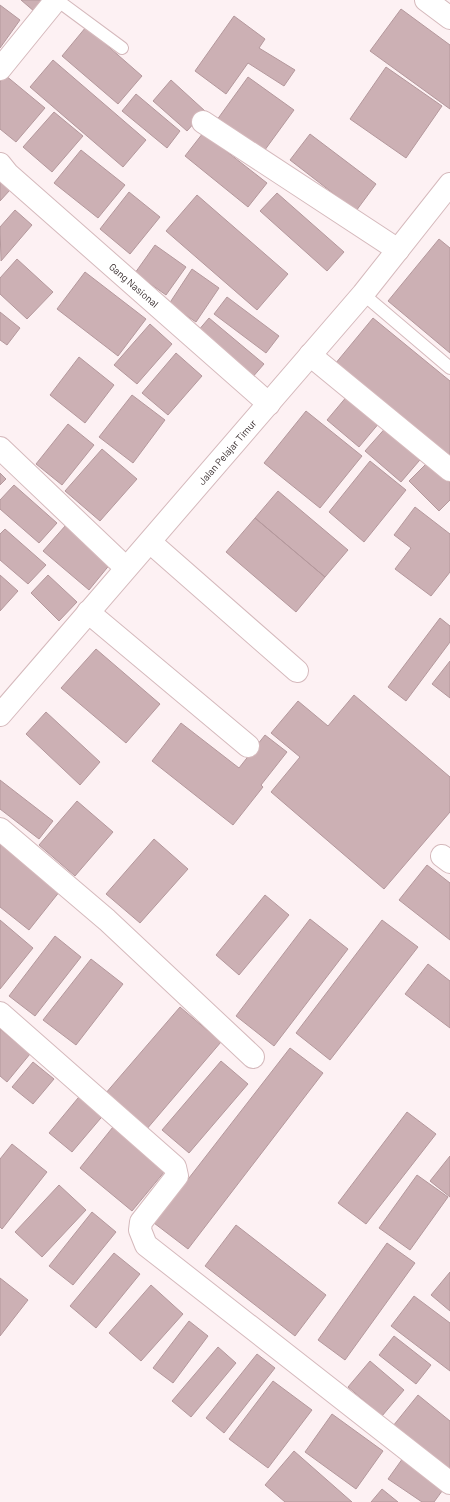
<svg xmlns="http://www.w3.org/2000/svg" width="450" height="1502" viewBox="0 0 450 1502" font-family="Barlow,sans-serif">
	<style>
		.building { fill: #ccb0b4; stroke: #b4989c }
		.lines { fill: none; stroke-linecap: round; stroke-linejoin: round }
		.service-casing { stroke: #d5b9bc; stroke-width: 14 }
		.minor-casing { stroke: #d5b9bc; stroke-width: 24 }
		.tertiary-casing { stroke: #d5b9bc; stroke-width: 24 }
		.service { stroke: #fff; stroke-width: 12 }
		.minor { stroke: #fff; stroke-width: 22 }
		.tertiary { stroke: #fff; stroke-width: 22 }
		.labels { text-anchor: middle; stroke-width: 3; stroke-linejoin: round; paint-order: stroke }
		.street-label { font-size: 10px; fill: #392e2f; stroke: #fff }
	</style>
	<rect width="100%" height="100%" fill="#fdf1f3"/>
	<!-- building -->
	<path class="building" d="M21,0H46L35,12Z
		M0,5L20,20L0,48Z
		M401,9L450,45V109L370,51Z
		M234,16L265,39L259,48L295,70L284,86L248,63L226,94L195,71Z
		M86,27L142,76L118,104L62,56Z
		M53,60L146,140L123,167L30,87Z
		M386,67L442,106L406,158L350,119Z
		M5,75L45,108L16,142L0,129V82Z
		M248,77L294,110L259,158L214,124Z
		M171,80L205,111L187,131L153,101Z
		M136,94L180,131L167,148L122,111Z
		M54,112L83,136L52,172L23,147Z
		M203,133L267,183L248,207L185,156Z
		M310,134L376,184L356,211L290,160Z
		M81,150L125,185L98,218L54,183Z
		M0,181L10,190L0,201Z
		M129,192L160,217L130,254L100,229Z
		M277,193L344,252L327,271L260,211Z
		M197,195L288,274L257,310L166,231Z
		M15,210L32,225L1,261L0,227Z
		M439,239L450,248V353L388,301Z
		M155,245L186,267L166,295L135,273Z
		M17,259L53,292L27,319L0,294V278Z
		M192,269L219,288L196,322L169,304Z
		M85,272L146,319L118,356L57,309Z
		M227,297L279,336L266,353L214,314Z
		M0,312L20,328L7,345L0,340Z
		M209,318L264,364L251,379L197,332Z
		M373,318L450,381V458L335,364Z
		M150,324L172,344L137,384L114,365Z
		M176,353L202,376L168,415L142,393Z
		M79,357L114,385L85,423L50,395Z
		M132,395L165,420L133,463L99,437Z
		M348,395L380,422L359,447L327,420Z
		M306,411L362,456L320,508L264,463Z
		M68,424L94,445L62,485L36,464Z
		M389,424L425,454L401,482L365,451Z
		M102,449L137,479L100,521L65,491Z
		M432,458L450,475V500L439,511L409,481Z
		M370,461L406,490L364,542L329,512Z
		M0,473L6,479L0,485Z
		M14,485L57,523L39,543L0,509V500Z
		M278,491L348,550L325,577L255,518Z
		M415,507L450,534V572L431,596L395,569L411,548L394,535Z
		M255,518L325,577L296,612L226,552Z
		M66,525L111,563L89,590L43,551Z
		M5,529L46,565L28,584L0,560V534Z
		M0,575L18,591L0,611Z
		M48,575L77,602L59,621L31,593Z
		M440,618L450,626V642L406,701L388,687Z
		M96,649L160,704L126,743L61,688Z
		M450,661V698L432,684Z
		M354,695L450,777V812L384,889L271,792L300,757L271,733L298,701L328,726Z
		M46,712L100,762L80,785L26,734Z
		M181,723L239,768L265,735L287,752L261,785L263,787L233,825L152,761Z
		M0,780L53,821L39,839L0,809Z
		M77,801L113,832L75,876L39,845Z
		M154,839L188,869L140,923L106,894Z
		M0,841L60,891L29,930L0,907Z
		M427,865L450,883V940L399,900Z
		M265,895L289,915L239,975L216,955Z
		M310,919L348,949L274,1046L236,1016Z
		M0,920L33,948L0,989Z
		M382,920L418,947L330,1060L296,1033Z
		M55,936L81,957L35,1016L9,996Z
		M91,959L123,984L76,1045L43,1020Z
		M428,964L450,981V1028L405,994Z
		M180,1007L221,1042L146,1130L105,1094Z
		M0,1029L30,1054L7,1082L0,1076Z
		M290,1048L323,1073L188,1249L154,1223Z
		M221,1061L248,1084L189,1153L162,1130Z
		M33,1062L54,1079L33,1104L12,1087Z
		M83,1092L106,1112L72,1152L49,1133Z
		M407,1112L436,1134L366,1224L338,1203Z
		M117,1122L170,1165L132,1211L80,1168Z
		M12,1144L47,1172L2,1229L0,1227V1159Z
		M450,1156V1197L430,1181Z
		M417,1175L448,1197L410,1250L379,1228Z
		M59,1185L86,1210L42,1257L15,1232Z
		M92,1212L116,1232L73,1285L49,1266Z
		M236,1225L326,1295L295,1336L205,1266Z
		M387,1243L415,1263L345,1360L318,1340Z
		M114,1253L140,1274L96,1328L70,1306Z
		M450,1272V1311L431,1295Z
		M0,1278L28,1300L0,1336Z
		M151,1285L183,1314L141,1361L109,1333Z
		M414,1296L450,1323V1371L391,1326Z
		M189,1321L208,1336L173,1383L153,1368Z
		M394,1336L431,1365L416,1384L379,1355Z
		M218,1347L236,1363L191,1417L172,1401Z
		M257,1354L275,1368L224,1433L206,1418Z
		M370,1361L404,1390L382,1416L348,1387Z
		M273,1381L312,1410L268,1468L229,1439Z
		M418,1395L450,1421V1472L393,1426Z
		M332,1414L383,1451L356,1489L305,1452Z
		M294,1451L352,1502H285L265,1485Z
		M403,1458L445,1487L434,1502H422L388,1479Z
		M382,1489L398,1502H371Z"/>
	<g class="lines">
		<defs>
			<path id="service" d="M57,0L122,48
				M363,294L450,368"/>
			<path id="minor" d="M426,0L450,18
				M0,69L56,0
				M203,122L398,250
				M0,164L8,174L269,404
				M310,355L450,470
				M0,448L126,568
				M150,542L297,671
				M88,612L248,746
				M0,829L107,920L253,1057
				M442,856L450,862
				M0,1013L175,1167L177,1176L141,1222L140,1230L146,1245L450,1483"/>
			<path id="tertiary" d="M0,715L363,294L450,184"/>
		</defs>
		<!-- service casing -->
		<use href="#service" class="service-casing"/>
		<!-- minor casing -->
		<use href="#minor" class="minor-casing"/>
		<!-- tertiary casing -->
		<use href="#tertiary" class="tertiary-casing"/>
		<!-- service -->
		<use href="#service" class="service"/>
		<!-- minor -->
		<use href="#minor" class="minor"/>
		<!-- tertiary -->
		<use href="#tertiary" class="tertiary"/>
	</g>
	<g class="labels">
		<!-- street labels -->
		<g class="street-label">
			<text transform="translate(134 285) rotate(41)" y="4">Gang Nasional</text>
			<text transform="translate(227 452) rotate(-49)" y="4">Jalan Pelajar Timur</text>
		</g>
	</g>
</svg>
